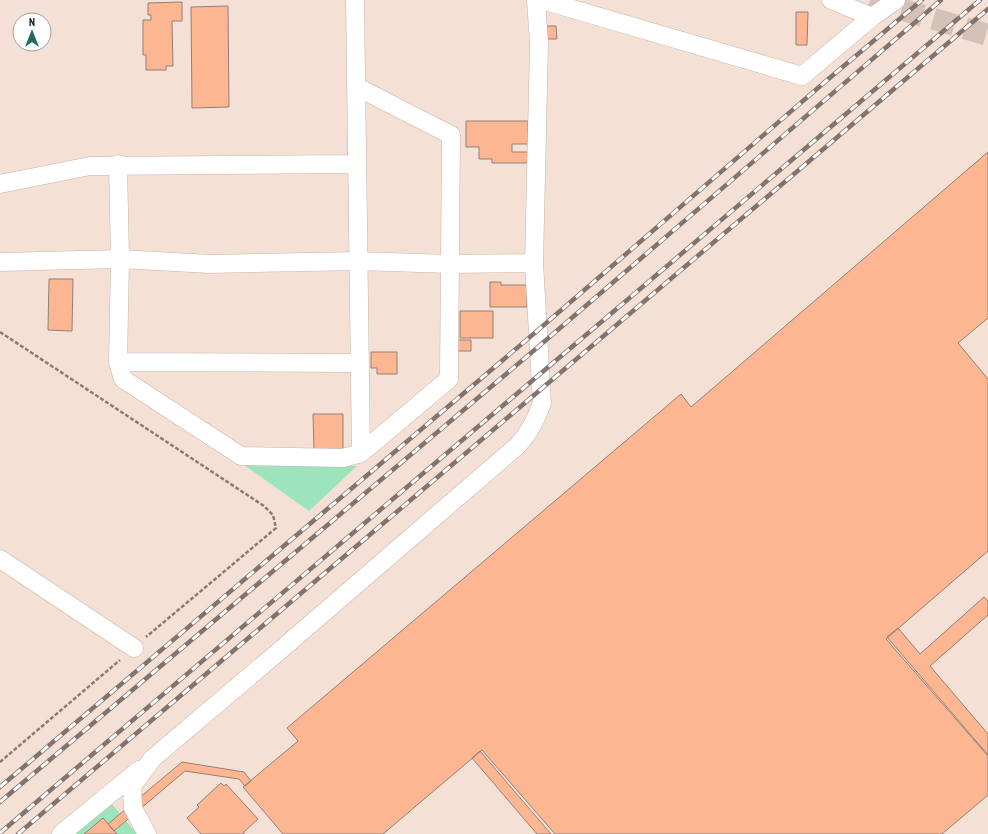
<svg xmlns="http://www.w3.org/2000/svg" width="988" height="834" viewBox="0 0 988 834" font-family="'PT Sans Narrow',sans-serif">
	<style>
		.park { fill: #9ce5bc }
		.building { fill: #fcb792; stroke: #938076 }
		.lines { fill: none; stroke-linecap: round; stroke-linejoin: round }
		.tertiary-tunnel { stroke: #d4c1b7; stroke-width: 22; stroke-dasharray: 22 11; stroke-linecap: butt }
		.minor-casing { stroke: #c7b3a8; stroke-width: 19 }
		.path { stroke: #8a7c74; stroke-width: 2.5; stroke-dasharray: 4 2; stroke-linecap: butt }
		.minor { stroke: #fff; stroke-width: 18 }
		.rail-casing { stroke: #82746d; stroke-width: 4.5 }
		.rail { stroke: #fff; stroke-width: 3; stroke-dasharray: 9; stroke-linecap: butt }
	</style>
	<rect width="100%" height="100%" fill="#f5e0d5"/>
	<!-- park -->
	<path class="park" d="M244,465L357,466L309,511Z
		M110,802L137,834H73Z"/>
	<!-- building -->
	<path class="building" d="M182,2V21H172L173,66H166V70H146V55H143V20H151V15H148V3Z
		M228,6L229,107L192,108L191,7Z
		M796,12H808L807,45H796Z
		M545,26H556L557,39H545Z
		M466,121H528V144H512V152H528V163H492V159H479V147H466Z
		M988,152V318L958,343L988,379V551L886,639L988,756V795L942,834H555L482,750L383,834H283L243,787L298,741L287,728L681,394L691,407Z
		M49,279H73L72,331L48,330Z
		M490,282H501V285H527V307H490Z
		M460,311H493V338H460Z
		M457,340H471V351H457Z
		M371,352H397V374H377V368H371Z
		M313,414H343V450L314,451Z
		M984,597L988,601V615L930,666L988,734V755L887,637L898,628L920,654Z
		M480,751L521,799L551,834H537L472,758Z
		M182,762L244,772L251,781L245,786L239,779L185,771L114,831L108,824Z
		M221,783L224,786L226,784L258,819L244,832V834H201L187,818L199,807L197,805Z
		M103,818L117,834H84Z"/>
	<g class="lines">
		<!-- tertiary-tunnel -->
		<path class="tertiary-tunnel" d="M870,0L988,35"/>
		<defs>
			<path id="minor" d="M355,0L361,453
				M542,0L802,76L872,17L831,0
				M872,17L896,0
				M118,164L120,259L118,362L123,379L241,456L343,458L361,453L449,379L451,135L357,87
				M0,184L90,166L356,164
				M0,262L120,259L210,264L359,261L450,264L534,263
				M118,362L360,363
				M0,559L134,648
				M61,834L139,770
				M147,834L133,808L132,786L153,758L270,659L517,446C530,432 535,421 542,403L534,263L539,43L536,0"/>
		</defs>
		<!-- minor casing -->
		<use href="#minor" class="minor-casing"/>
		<!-- path -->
		<path class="path" d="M0,332L264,506L273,515L276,528L146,637
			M0,762L120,660"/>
		<!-- minor -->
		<use href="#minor" class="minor"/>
		<defs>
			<path id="rail" d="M0,787L537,331L826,81L922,0
				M0,802L538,347L941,0
				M0,833L980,0
				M18,834L988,9"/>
		</defs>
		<!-- rail casing -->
		<use href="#rail" class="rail-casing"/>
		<!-- rail -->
		<use href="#rail" class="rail"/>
	</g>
	<!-- north arrow -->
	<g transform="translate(32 32)"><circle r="19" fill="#ffffff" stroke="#a29f9d"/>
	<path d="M0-3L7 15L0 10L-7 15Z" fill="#226b63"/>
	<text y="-6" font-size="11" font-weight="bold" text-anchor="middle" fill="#160f0b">N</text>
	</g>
</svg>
